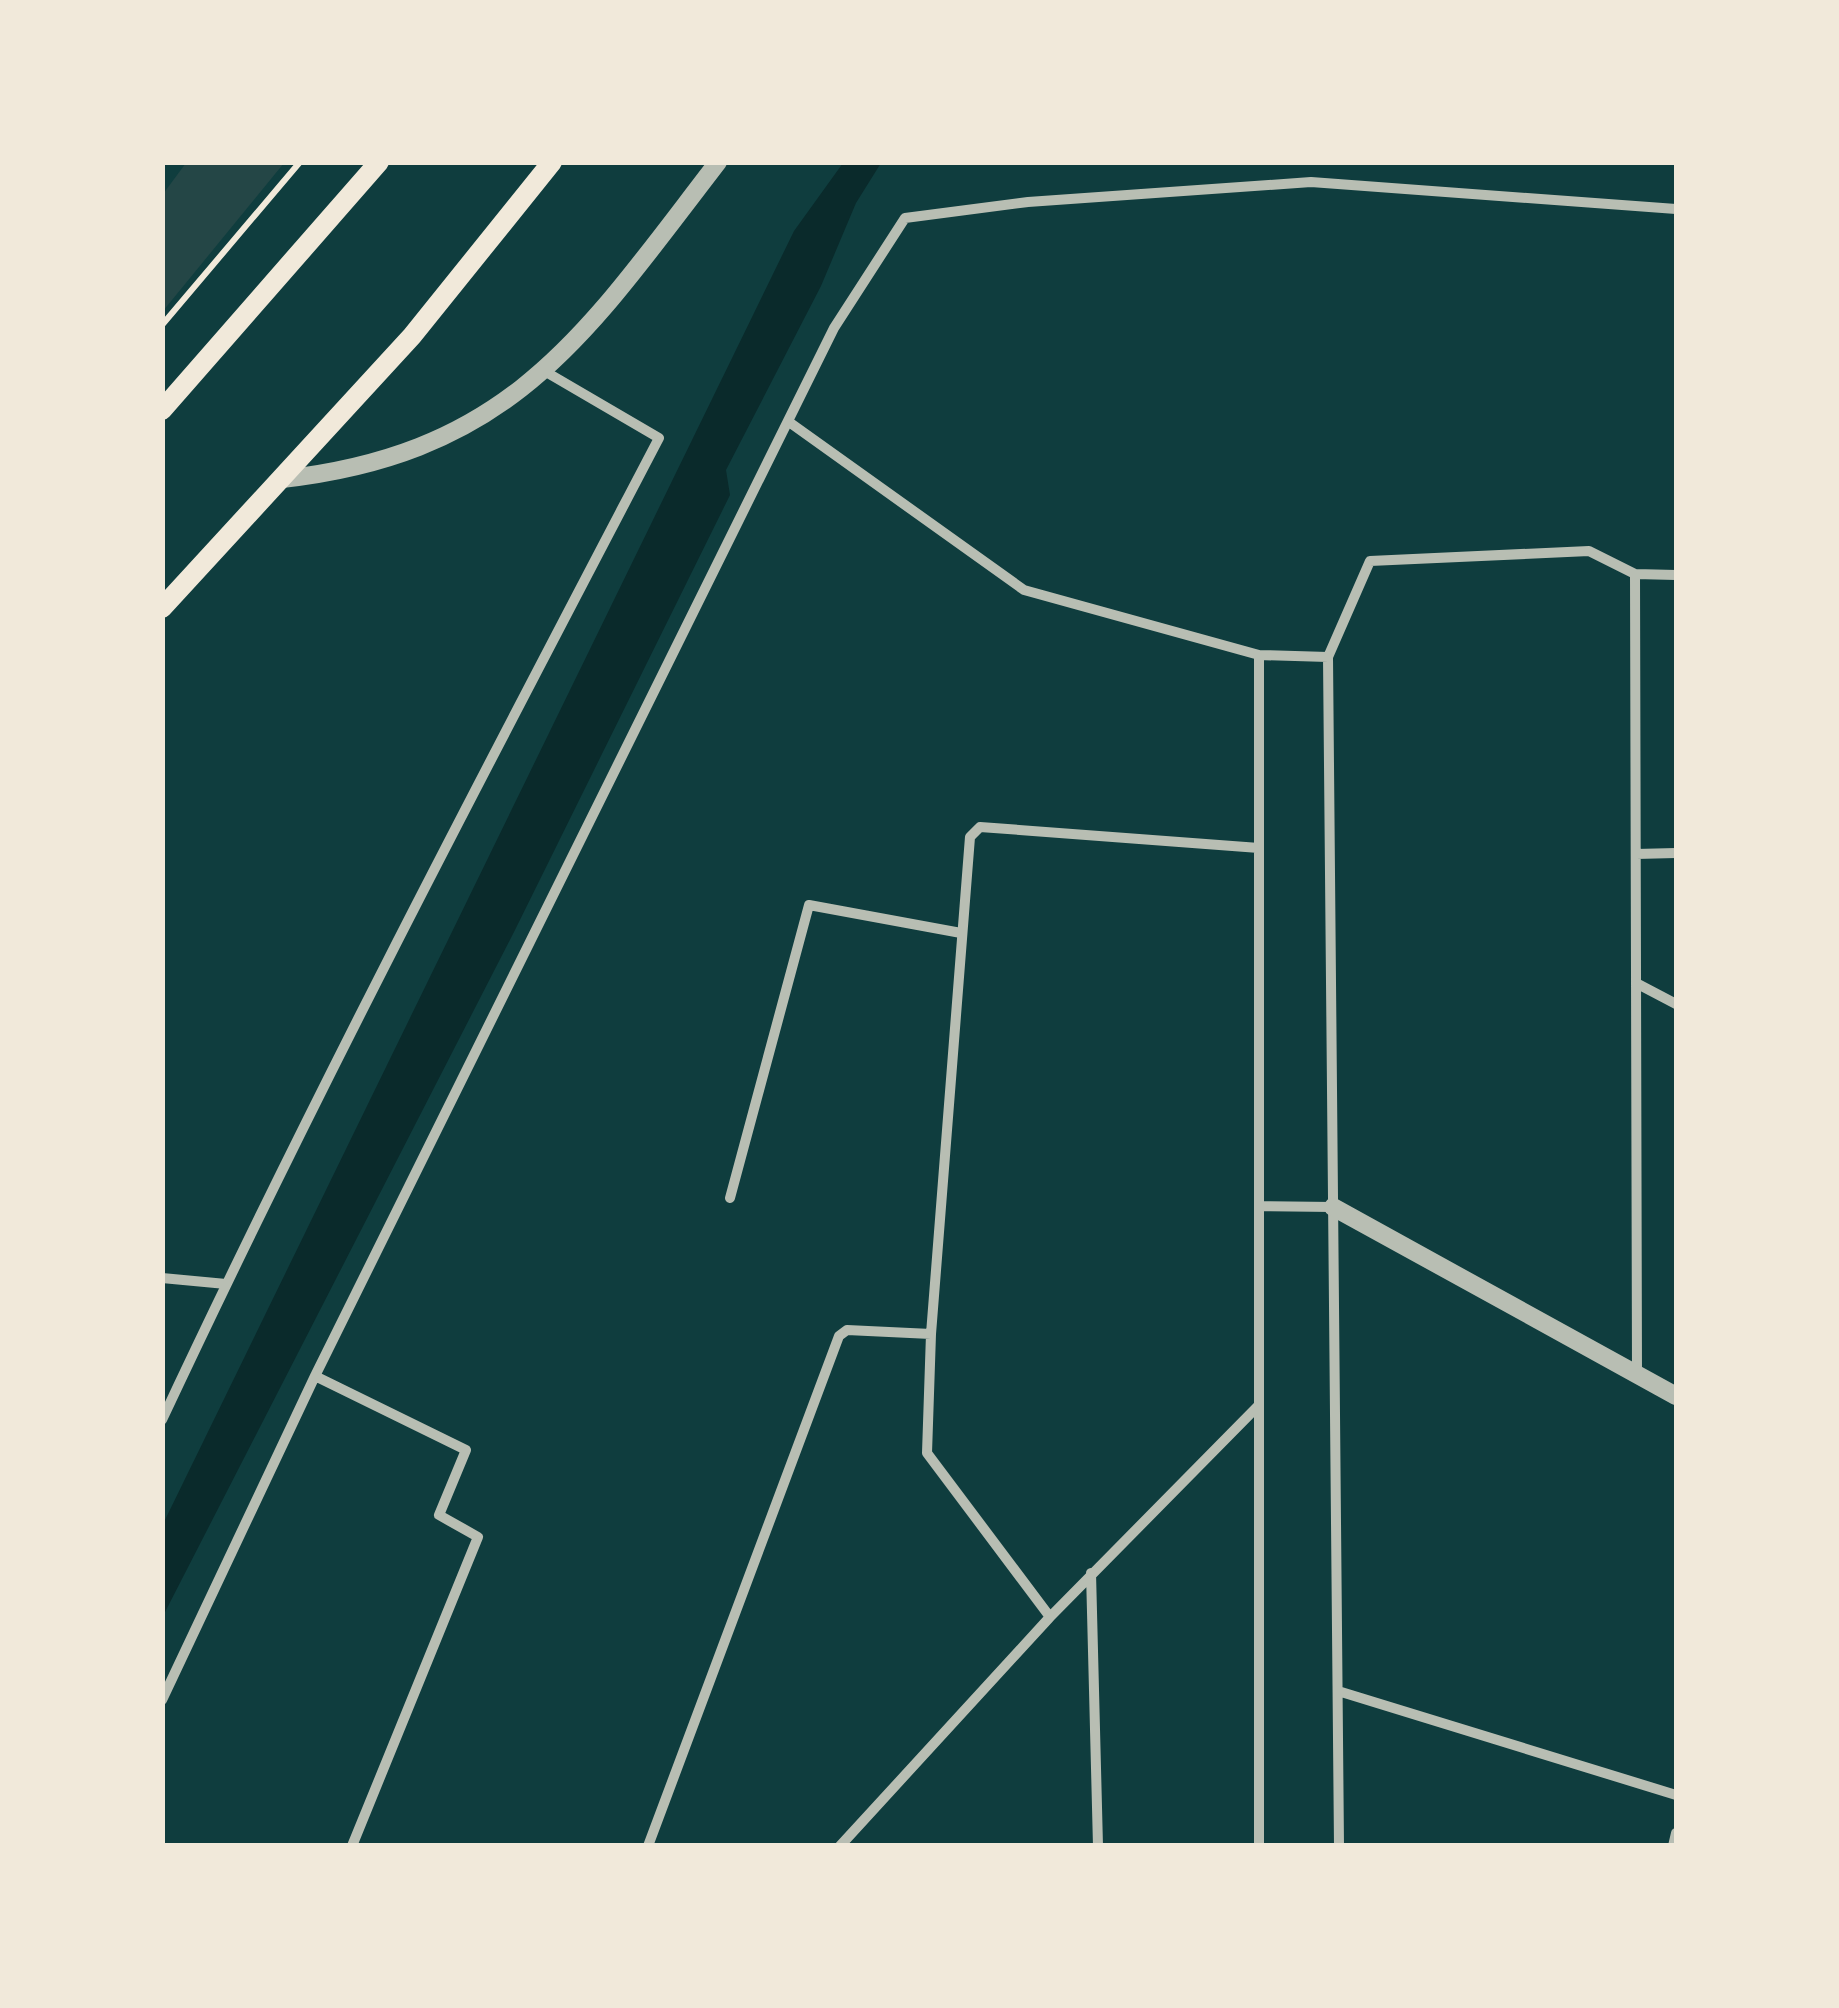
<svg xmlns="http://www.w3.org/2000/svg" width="1839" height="2008" viewBox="0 0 1839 2008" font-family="'PT Sans',sans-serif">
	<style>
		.green { fill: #244646 }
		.water { fill: #0a2a2b }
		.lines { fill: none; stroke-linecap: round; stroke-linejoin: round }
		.path { stroke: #f1e9da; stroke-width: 6 }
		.minor { stroke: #b8beb3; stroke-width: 10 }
		.tertiary { stroke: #b8beb3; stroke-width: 18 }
		.secondary { stroke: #f1e9da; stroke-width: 20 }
	</style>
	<rect width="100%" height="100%" fill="#0f3d3e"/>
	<!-- green -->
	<path class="green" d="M186,163H284L163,311V194Z"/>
	<!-- water -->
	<path class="water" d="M843,163H881L856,203L821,286L726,470L730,495L514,932L163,1616V1524L794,231Z"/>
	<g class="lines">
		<!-- path -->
		<path class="path" d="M162,163L163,162
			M162,325L300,162"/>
		<!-- minor -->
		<path class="minor" d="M789,422L1024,590L1259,655L1328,657
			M1635,574L1637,1374
			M1636,854L1676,853
			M1636,983L1676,1004
			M730,1198L809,905L961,933
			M1259,1206L1333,1207
			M162,1278L226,1284
			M315,1376L466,1450L439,1515L478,1537L352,1846
			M162,1420C318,1087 489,763 659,438L546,372
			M1091,1573L1098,1846
			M1050,1617L927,1453L931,1334L970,837L980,827L1259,848
			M1338,1691L1676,1795
			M162,1700L315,1376L834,328L905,218L1028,202L1311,182L1676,209
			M648,1846L839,1336L847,1330L931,1334
			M840,1846L1050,1617L1259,1405
			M1259,1846V655
			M1339,1846L1328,657L1370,561L1589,551L1635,574L1676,575
			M1673,1846L1676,1833"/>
		<!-- tertiary -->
		<path class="tertiary" d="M282,479C514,453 586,333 718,162
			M1333,1207L1676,1396"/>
		<!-- secondary -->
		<path class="secondary" d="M162,410L379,162
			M162,608L412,336L552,162"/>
	</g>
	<!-- border -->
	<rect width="1839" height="2008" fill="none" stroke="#f1e9da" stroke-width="330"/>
</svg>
